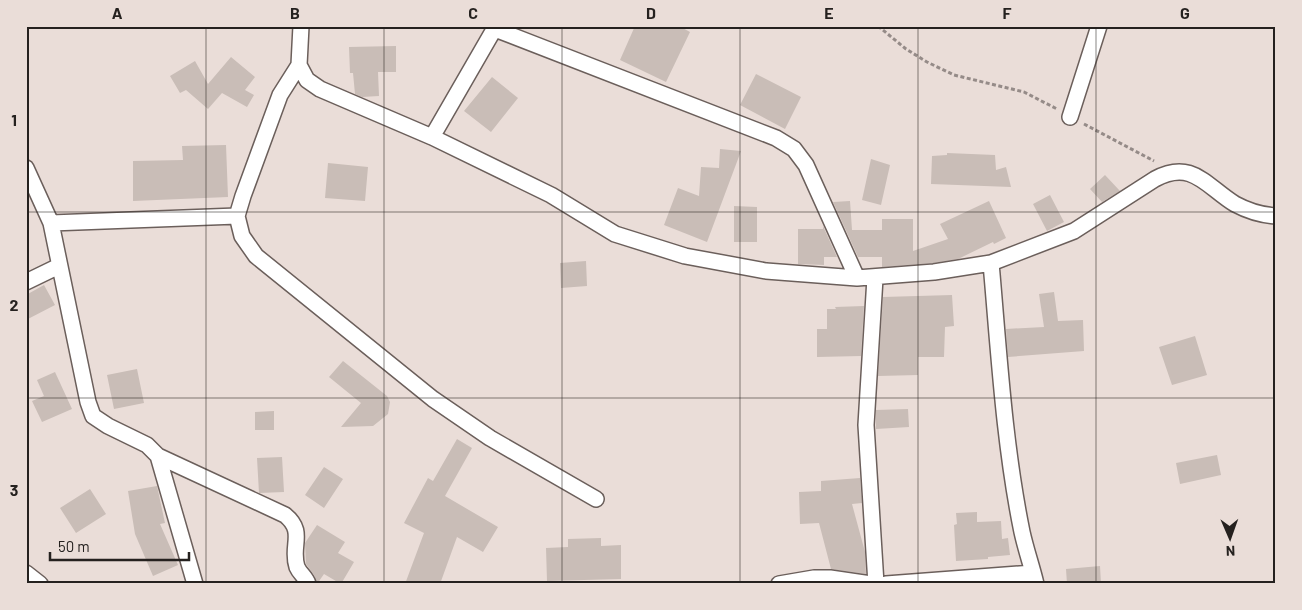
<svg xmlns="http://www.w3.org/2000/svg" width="1302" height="610" viewBox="0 0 1302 610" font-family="Barlow,sans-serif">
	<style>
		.building { fill: #c9bdb7 }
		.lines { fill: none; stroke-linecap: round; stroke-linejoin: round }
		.street-casing { stroke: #6b5f5b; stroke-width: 18 }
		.path { stroke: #958b88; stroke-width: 3; stroke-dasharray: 4 2.5; stroke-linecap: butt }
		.street { stroke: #fff; stroke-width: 15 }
		.grid { fill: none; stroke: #25211f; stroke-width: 1; stroke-opacity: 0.55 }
		.neatline { fill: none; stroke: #25211f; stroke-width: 2 }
		.grid-label { font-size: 16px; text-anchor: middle; font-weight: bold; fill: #25211f }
	</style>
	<rect width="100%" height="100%" fill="#eaddd8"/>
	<!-- building -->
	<path class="building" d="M635,26H679L690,32L666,82L620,60Z
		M396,46V72H378L379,96L362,97L355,94L353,73H350L349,47Z
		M231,57L255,77L245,90L254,95L247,107L222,93L208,109L186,90L180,93L170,76L195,61L208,84Z
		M756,74L801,97L785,129L740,105Z
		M492,77L518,98L491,132L464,111Z
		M226,145L228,197L133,201V161L183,160L182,146Z
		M720,149L741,151L707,242L664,225L678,188L699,196L701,167L719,168Z
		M947,153L995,155L996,170L1006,167L1011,187L931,184L932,156L947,155Z
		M871,159L890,165L881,205L862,200Z
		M328,163L368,167L365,201L325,198Z
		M1105,175L1120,191L1102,202L1090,189Z
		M1050,195L1064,222L1047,231L1033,204Z
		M850,201L852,230H882V219H913V251L948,239L940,224L989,201L1006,238L994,244L993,242L958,259L933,263L882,267V257H858L833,202Z
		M734,206L757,207V242H734Z
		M823,226L837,257H824V265L798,264V229H823Z
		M586,261L587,286L561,288L560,263Z
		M44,285L55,305L26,320V295Z
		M1054,292L1058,321L1083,320L1084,351L1008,357L1006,329L1044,327L1039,294Z
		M952,295L954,326L945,327L944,357H918V375L878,376L883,297Z
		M864,306L861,356L817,357V329H827V309H836L835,307Z
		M1195,336L1207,375L1172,385L1159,347Z
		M343,361L387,396L390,402L388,414L373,426L341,427L361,403L329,377Z
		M137,369L144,403L114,409L107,375Z
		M55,372L72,409L42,422L32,401L44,396L37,380Z
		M908,409L909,427L876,429V410Z
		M274,411V430H255V412Z
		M457,439L472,448L445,496L498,527L483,552L457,537L440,584H405L424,533L404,523L428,478L433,481Z
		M1217,455L1221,475L1180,484L1176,463Z
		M282,457L284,492L259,493L257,458Z
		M324,467L343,479L324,508L305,495Z
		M860,478L862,503L852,504L865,552L866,574L831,569L819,523L800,524L799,492L821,491V481Z
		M157,486L165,523L160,524L178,565L153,576L135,534L128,491Z
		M90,489L106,514L76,533L60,508Z
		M977,512V522L1001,521L1002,539L1008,538L1010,555L988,557V559L956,561L954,525L957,524L956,513Z
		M317,525L345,542L338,553L354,562L341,584L324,574L317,584L314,575L306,564L305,543Z
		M601,538V546L621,545V579L547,581L546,548L568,547V539Z
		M1100,566L1101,584H1067L1066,569Z"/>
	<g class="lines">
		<defs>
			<path id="street" d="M301,26L299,65L307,80L320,89L432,137L551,195L615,234L685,256L766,271L857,278L934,272L991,263L1074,231L1155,179C1192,159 1206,186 1235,204C1248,211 1261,215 1276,216
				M495,29L776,138L794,149L806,165L857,278
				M299,65L280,95L243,196L237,216L242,236L256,256L433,399L490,438L596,499
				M1070,117L1099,26
				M432,137L496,26
				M26,168L51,223L88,402L93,416L108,426L147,445L158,456L195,584
				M51,223L237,216
				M991,263C999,353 1004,444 1022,532C1026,550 1032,567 1036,584
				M875,278L866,425L876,584
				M26,282L59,266
				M158,456L285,515C306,532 290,546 297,567C300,574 306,577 308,584
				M26,573L40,584
				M779,584L814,578H830L871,584
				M886,584L1033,573"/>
		</defs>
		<!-- street casing -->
		<use href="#street" class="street-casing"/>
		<!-- path -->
		<path class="path" d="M878,26L906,49L927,62L954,75L1024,92L1057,109
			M1084,124L1154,161"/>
		<!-- street -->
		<use href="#street" class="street"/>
	</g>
	<!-- grid -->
	<path class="grid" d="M206,26V584M384,26V584M562,26V584M740,26V584M918,26V584M1096,26V584M26,212H1276M26,398H1276"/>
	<!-- border -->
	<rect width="1302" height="610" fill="none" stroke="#eaddd8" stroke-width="55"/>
	<!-- north arrow -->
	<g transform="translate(1230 538) rotate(178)" stroke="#eaddd8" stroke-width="4" paint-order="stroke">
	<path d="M0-4L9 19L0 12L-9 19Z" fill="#25211f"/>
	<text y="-8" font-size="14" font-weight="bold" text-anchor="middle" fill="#25211f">N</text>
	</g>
	<!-- scale -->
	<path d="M50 552v8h139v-8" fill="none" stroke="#25211f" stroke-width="2.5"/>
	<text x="58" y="552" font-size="15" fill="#25211f" stroke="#eaddd8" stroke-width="4" paint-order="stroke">50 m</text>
	<rect x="28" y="28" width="1246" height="554" class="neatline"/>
	<g class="grid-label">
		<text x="117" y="19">A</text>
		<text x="295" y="19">B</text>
		<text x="473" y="19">C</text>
		<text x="651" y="19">D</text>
		<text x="829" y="19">E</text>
		<text x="1007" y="19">F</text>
		<text x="1185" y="19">G</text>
		<text x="14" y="126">1</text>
		<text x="14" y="311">2</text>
		<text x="14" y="496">3</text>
	</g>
</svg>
